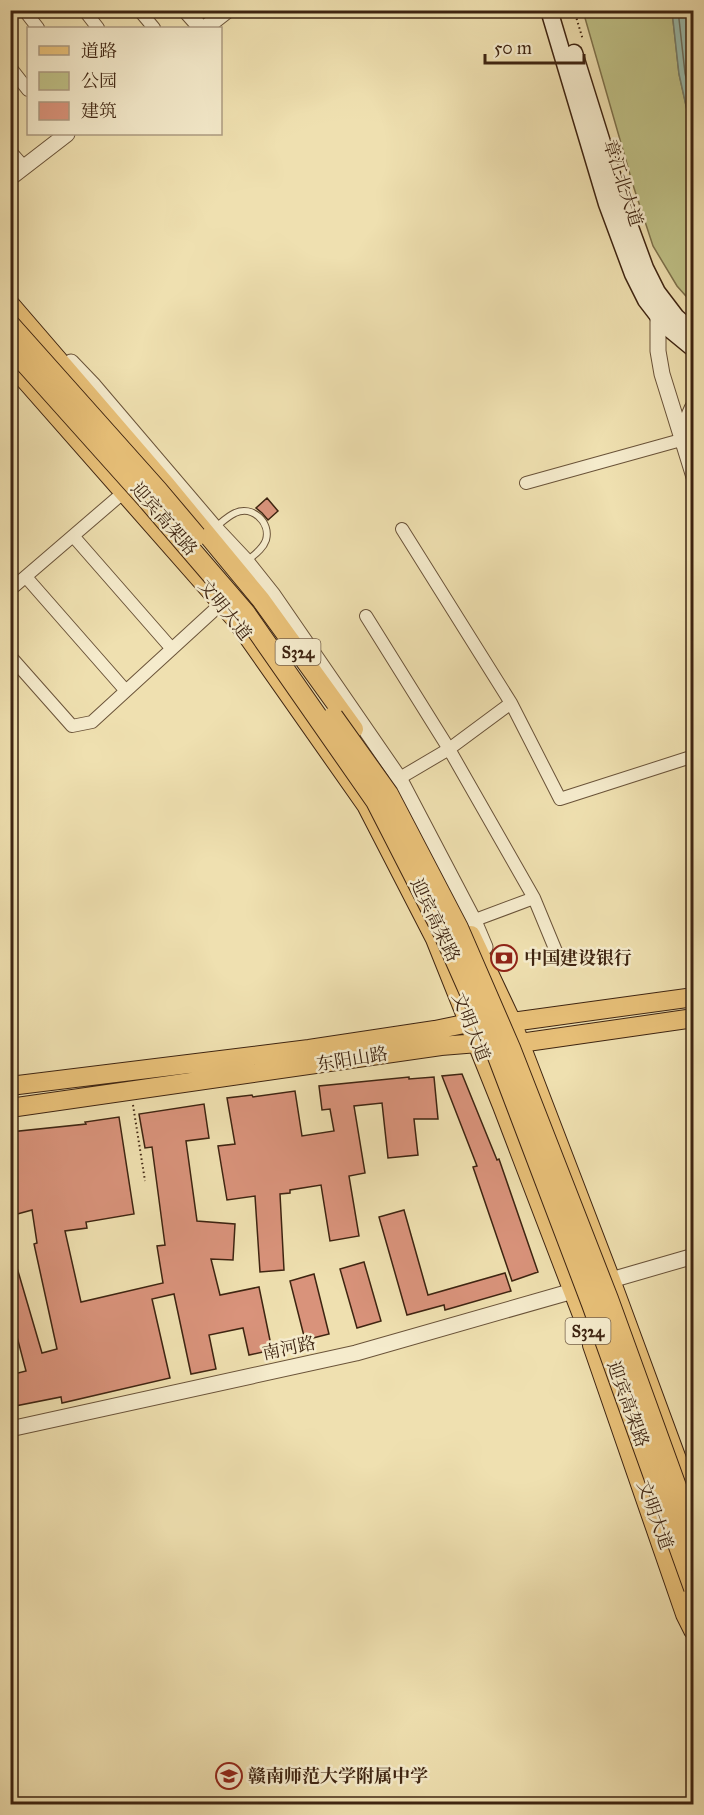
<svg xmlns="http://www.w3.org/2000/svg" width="704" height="1815" viewBox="0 0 704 1815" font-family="'IM FELL Great Primer','Noto Serif SC',serif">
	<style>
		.green { fill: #bfc187; stroke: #7e724c; stroke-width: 1.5 }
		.water { fill: #9abdaf; stroke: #758070; stroke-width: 1.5 }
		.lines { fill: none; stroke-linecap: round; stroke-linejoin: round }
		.shore { stroke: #6c7060; stroke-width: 1.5 }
		.building { fill: #d9937b; stroke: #3e2411; stroke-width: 1.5 }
		.service-casing { stroke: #6a5339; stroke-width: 8 }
		.minor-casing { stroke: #6a5339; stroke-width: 14 }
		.tertiary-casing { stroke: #6a5339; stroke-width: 17 }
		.secondary-casing { stroke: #3e2411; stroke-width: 19 }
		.primary-casing { stroke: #3e2411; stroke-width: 20 }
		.trunk-casing { stroke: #3e2411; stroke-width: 22 }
		.path { stroke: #3e2411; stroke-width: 2; stroke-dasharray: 1.5 3; stroke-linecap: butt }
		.service { stroke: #f5ebcc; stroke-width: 6 }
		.minor { stroke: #f5ebcc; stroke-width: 12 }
		.tertiary { stroke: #f5ebcc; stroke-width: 15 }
		.secondary { stroke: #f5ebcc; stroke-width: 16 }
		.primary { stroke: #e8c078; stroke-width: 18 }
		.trunk { stroke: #e8c078; stroke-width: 20 }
		.trunk-bridge-casing { stroke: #3e2411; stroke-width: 22; stroke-linecap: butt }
		.trunk-bridge { stroke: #e8c078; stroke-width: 20 }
		.labels { text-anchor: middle; stroke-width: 5; stroke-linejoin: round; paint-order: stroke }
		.shield { fill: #f5ebcc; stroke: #756049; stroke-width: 1.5 }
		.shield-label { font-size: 16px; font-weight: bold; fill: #3e2411 }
		.street-label { font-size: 18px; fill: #3e2411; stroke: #f5ebcc }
		.poi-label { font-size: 18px; font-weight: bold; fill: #3e2411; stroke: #f5ebcc; text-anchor: start }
	</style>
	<rect width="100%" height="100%" fill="#efe0b0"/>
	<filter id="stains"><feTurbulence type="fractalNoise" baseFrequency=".00333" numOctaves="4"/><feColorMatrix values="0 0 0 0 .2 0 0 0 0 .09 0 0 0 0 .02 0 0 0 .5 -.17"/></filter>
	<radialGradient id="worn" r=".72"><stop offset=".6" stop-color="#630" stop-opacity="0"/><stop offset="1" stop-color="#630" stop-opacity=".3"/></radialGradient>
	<!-- green -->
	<path class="green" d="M583,11H672L679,74L693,137V304L677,286L653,246L633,185Z"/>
	<!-- water -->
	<path class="water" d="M672,11H693V137L679,74Z"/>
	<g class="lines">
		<!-- shore -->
		<path class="shore" d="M678,10L685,73L694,110
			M686,10L694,76"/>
	</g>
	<!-- building -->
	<path class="building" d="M267,498L278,511L268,520L262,513L256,508Z
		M462,1074L497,1160L499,1159L538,1272L512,1281L473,1167L477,1166L442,1076Z
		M409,1077V1079L434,1077L438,1119H414L418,1155L388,1158L382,1103L354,1106L365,1173L349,1176L359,1236L330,1241L321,1185L290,1190V1193L280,1194L284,1270L260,1272L255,1196L227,1200L218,1146L235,1144L227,1098L252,1095L253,1097L295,1091L302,1136L334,1131L330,1109L322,1110L319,1086Z
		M204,1104L209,1138L186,1141L197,1221L235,1224L233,1260L211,1259L220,1295L259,1287L272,1350L249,1355L243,1328L209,1335L216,1369L191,1374L174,1294L152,1299L170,1378L62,1403L61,1397L10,1407V1375L26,1371L10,1310V1254H13L42,1353L57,1349L34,1244L37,1243L32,1210L10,1216V1132L86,1124L85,1122L119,1117L134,1214L86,1222L87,1228L65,1231L81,1302L163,1283L157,1246L165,1245L152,1147L145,1148L139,1114Z
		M404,1210L428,1295L505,1273L511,1291L445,1310L444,1305L407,1315L379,1217Z
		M364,1262L381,1321L357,1328L340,1269Z
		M314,1274L329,1334L305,1340L290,1281Z"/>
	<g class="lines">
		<defs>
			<path id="service" d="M216,527C222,522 228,516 235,513C252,505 271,522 266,540C263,549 254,555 247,561"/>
			<path id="minor" d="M24,10L38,28
				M84,10L98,28
				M139,10L154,28
				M10,67L28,90
				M10,151L24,167
				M526,483L681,440
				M402,529L511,703L560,799L694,756
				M74,537L172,649
				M26,577L126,691
				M10,590L124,492
				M366,616L449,749L534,898L558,956
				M10,656L72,726L92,722L222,603
				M393,782L449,749L511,703
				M467,923L534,898"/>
			<path id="tertiary" d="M185,10L201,28
				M205,28L228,10
				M10,178L67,134
				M661,312L658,314V351L662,374L694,477
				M71,362L94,386L215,528L246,561L273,595L399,778L474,921L485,947
				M681,440C686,428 687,416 694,405
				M611,1280L694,1256
				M10,1429L356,1353L573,1291"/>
			<path id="secondary" d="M549,10L607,204L633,274L646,300L666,326L694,349
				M574,53L620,200L645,268L657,292L676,317L694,333"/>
			<path id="primary" d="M10,304L166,485L261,600L354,729
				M10,363L236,620L366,805L435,939L502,1106L598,1357
				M471,935L512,1022L611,1280L694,1505
				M10,1086L309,1049L435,1030L469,1023L512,1022L694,997
				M10,1108L441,1046L478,1043H520L694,1018"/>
			<path id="trunk" d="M593,1345L686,1614L694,1630"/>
		</defs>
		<!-- service casing -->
		<use href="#service" class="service-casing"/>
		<!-- minor casing -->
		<use href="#minor" class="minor-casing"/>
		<!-- tertiary casing -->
		<use href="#tertiary" class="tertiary-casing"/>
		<!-- secondary casing -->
		<use href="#secondary" class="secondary-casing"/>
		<!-- primary casing -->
		<use href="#primary" class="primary-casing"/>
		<!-- trunk casing -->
		<use href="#trunk" class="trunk-casing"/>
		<!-- path -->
		<path class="path" d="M574,10L583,40
			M133,1105L145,1181
			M10,1368L13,1378"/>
		<!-- service -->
		<use href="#service" class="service"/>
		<!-- minor -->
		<use href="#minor" class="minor"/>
		<!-- tertiary -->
		<use href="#tertiary" class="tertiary"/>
		<!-- secondary -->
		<use href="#secondary" class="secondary"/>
		<!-- primary -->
		<use href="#primary" class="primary"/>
		<!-- trunk -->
		<use href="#trunk" class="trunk"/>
		<defs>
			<path id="trunk-bridge" d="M10,325L158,491L196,536
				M10,346L147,499L245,613L376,801L444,934L497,1054L592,1304L694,1588
				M333,717L388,794L458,928L510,1048L608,1299L694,1536"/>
		</defs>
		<!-- trunk-bridge casing -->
		<use href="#trunk-bridge" class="trunk-bridge-casing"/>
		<!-- trunk-bridge -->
		<use href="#trunk-bridge" class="trunk-bridge"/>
	</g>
	<!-- icons -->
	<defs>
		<symbol id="bank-ring" viewBox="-11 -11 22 22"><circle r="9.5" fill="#f5ebcc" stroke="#8f2418" stroke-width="1.5"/><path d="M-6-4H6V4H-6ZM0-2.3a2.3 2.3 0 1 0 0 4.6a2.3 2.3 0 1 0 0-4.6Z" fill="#8f2418"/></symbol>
		<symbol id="school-ring" viewBox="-11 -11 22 22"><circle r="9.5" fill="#f5ebcc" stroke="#8f2418" stroke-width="1.5"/><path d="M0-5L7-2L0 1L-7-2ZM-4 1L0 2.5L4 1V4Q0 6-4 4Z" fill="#8f2418"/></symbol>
	</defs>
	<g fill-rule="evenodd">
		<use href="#bank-ring" x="489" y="943" width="30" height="30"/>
		<use href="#school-ring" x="214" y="1761" width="30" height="30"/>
	</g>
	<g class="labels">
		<!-- shield labels -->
		<g class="shield">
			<rect x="275.5" y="639" width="45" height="26" rx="4.5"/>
			<rect x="565.5" y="1318" width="45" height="26" rx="4.5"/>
		</g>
		<g class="shield-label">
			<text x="298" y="658">S324</text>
			<text x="588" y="1337">S324</text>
		</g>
		<!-- street labels -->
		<g class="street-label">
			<text transform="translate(623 183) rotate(72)" y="6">章江北大道</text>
			<text transform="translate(164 519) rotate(49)" y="6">迎宾高架路</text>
			<text transform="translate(225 610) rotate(51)" y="6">文明大道</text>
			<text transform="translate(435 920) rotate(64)" y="6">迎宾高架路</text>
			<text transform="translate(471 1027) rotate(68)" y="6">文明大道</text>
			<text transform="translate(352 1059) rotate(-9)" y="6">东阳山路</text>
			<text transform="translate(289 1348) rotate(-12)" y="6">南河路</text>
			<text transform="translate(628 1404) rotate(70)" y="6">迎宾高架路</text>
			<text transform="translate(655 1515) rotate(70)" y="6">文明大道</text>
		</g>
		<!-- poi labels -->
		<g class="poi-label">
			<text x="524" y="964">中国建设银行</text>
			<text x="248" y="1782">赣南师范大学附属中学</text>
		</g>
	</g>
	<!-- margin -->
	<rect width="704" height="1815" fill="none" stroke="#efe0b0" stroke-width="36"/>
	<rect x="12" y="12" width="680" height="1791" fill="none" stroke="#3e2411" stroke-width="3"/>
	<rect x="18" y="18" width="668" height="1779" fill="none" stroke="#3e2411" stroke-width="1.5"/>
	<!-- legend -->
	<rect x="27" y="27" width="195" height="108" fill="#f5ebcc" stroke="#ac9b81" stroke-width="1.5"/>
	<rect x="39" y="46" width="30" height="9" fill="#e8c078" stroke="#ac9b81" stroke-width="1.5"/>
	<text x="81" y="57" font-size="18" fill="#3e2411">道路</text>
	<rect x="39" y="72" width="30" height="18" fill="#bfc187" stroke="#ac9b81" stroke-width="1.5"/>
	<text x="81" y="87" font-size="18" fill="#3e2411">公园</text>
	<rect x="39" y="102" width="30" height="18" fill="#d9937b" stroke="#ac9b81" stroke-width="1.5"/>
	<text x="81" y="117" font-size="18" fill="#3e2411">建筑</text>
	<!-- scale -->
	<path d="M485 54v9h99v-9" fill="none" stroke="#3e2411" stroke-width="3"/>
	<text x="494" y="54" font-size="18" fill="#3e2411" stroke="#f5ebcc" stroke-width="4.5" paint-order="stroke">50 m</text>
	<rect width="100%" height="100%" filter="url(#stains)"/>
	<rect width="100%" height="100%" fill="url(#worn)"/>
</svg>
